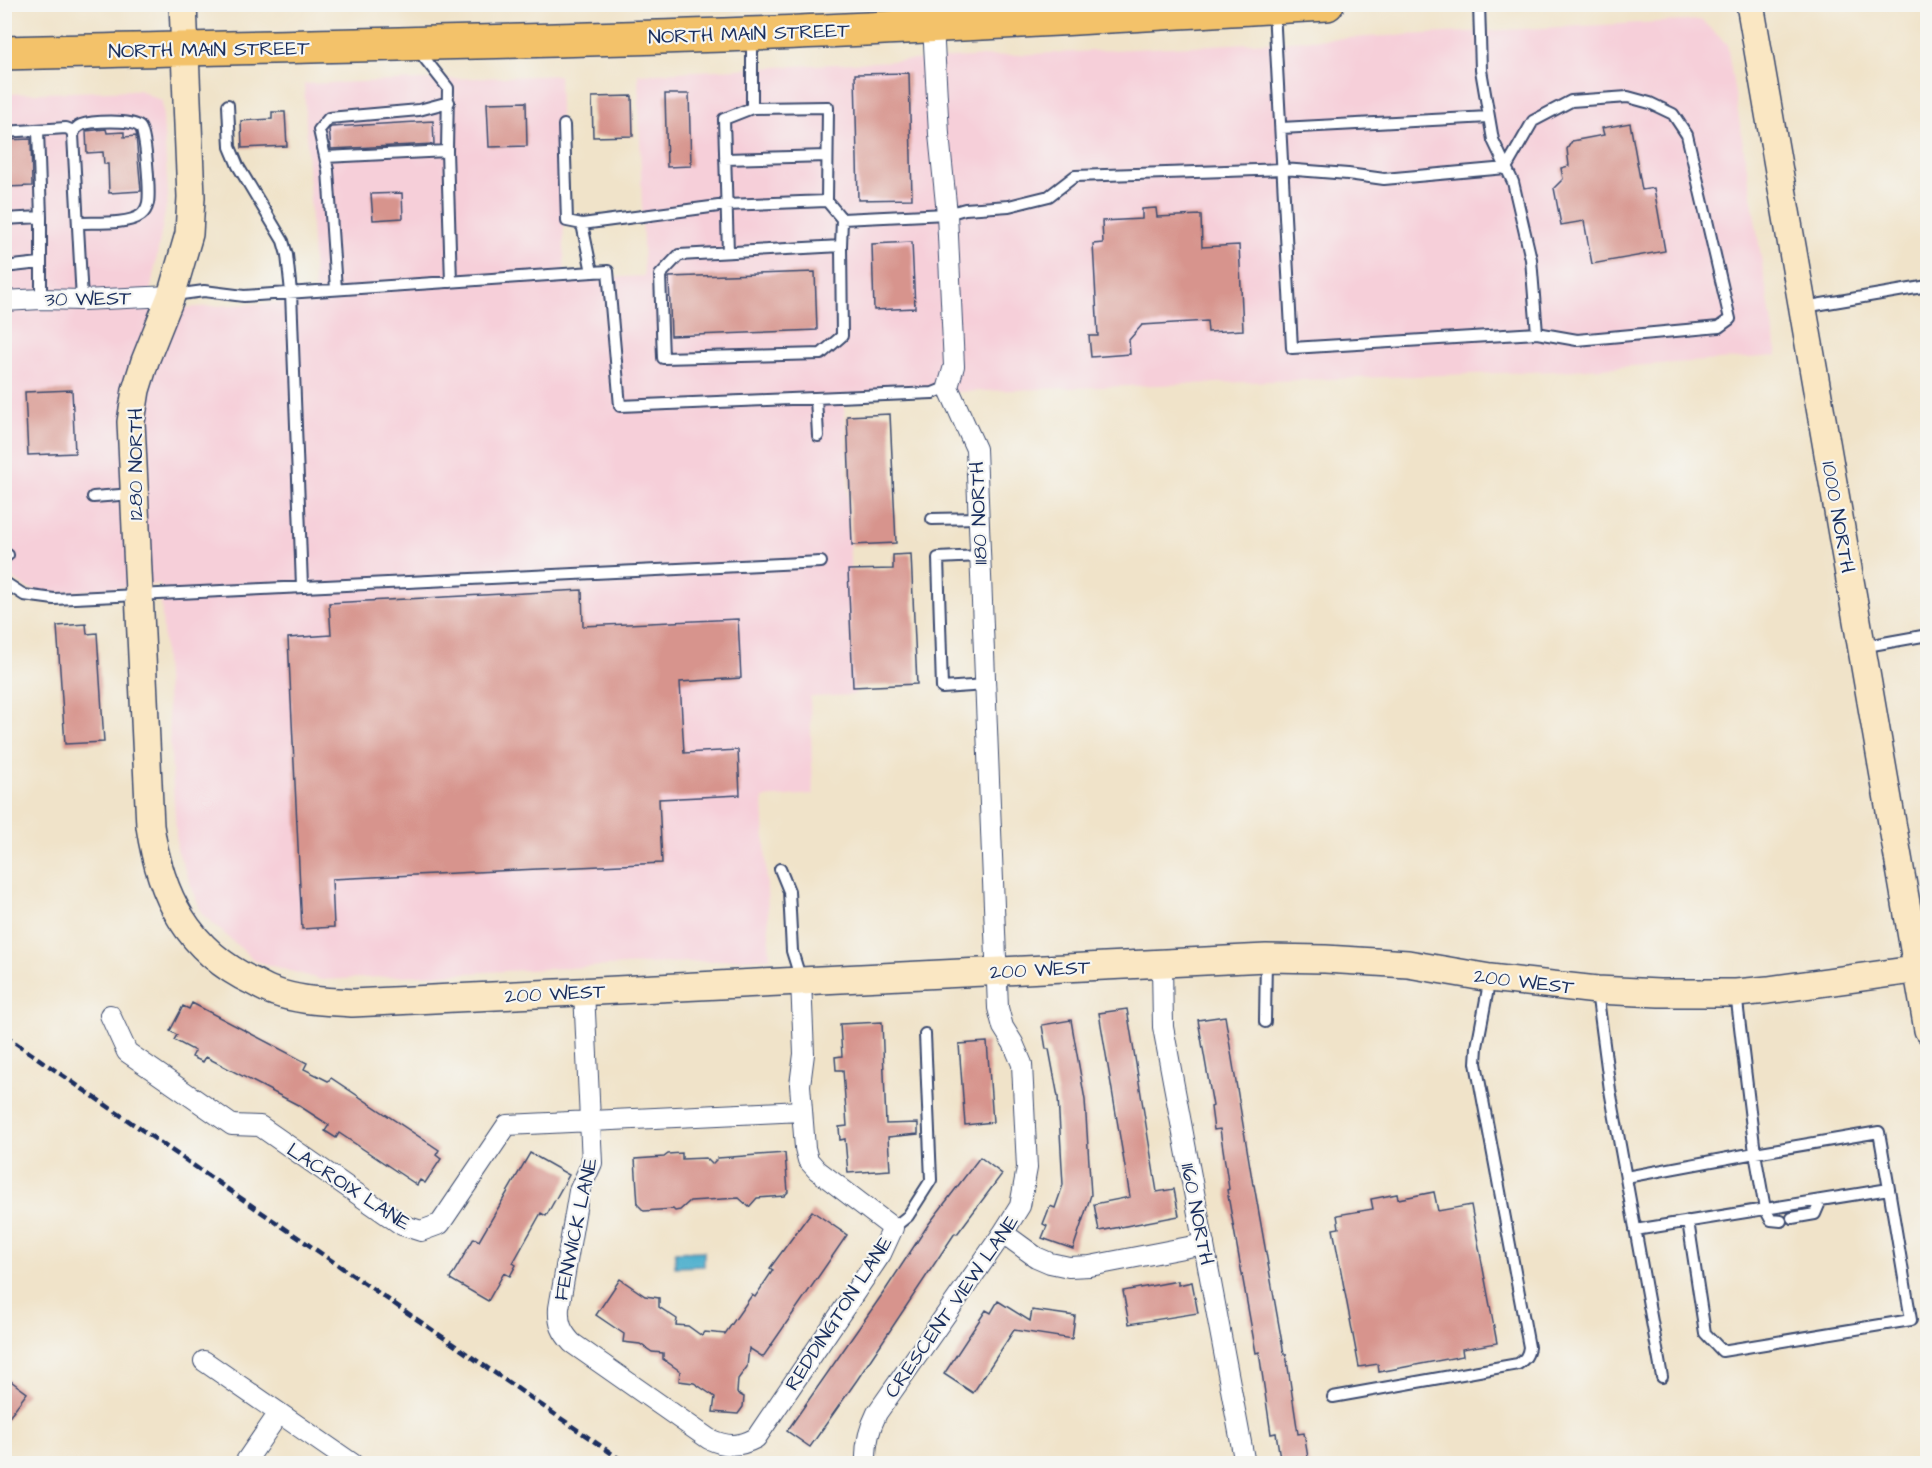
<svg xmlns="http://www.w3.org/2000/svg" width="1932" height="1468" viewBox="0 0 1932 1468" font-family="'Architects Daughter',sans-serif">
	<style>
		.built { fill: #f6cfd9 }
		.water { fill: #4fb0ce; stroke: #357096; stroke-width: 1.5 }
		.building { fill: #d7948d }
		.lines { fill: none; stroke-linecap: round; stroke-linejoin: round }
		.lane-casing { stroke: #3b4a6e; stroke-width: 14 }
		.street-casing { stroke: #3b4a6e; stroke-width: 22 }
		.secondary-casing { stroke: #3b4a6e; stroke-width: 30 }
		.highway-casing { stroke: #3b4a6e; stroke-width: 36 }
		.lane { stroke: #fff; stroke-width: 10 }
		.street { stroke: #fff; stroke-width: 20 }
		.secondary { stroke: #fae7c3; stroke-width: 27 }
		.highway { stroke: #f3c26a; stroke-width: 33 }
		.rail { stroke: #1b2f5e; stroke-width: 4.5; stroke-dasharray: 9 4.5; stroke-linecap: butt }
		.labels { text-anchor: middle; stroke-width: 4.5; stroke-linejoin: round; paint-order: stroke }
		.street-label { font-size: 20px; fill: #1b2f5e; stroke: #f6f6f2 }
	</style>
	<rect width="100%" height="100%" fill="#f6f6f2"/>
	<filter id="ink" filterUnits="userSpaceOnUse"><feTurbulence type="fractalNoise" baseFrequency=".0167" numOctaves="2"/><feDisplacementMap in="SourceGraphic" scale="12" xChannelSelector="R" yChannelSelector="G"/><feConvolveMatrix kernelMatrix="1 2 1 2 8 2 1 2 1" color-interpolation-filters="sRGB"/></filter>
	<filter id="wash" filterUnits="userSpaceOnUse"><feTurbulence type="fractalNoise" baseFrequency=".008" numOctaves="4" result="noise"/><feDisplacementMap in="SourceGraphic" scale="24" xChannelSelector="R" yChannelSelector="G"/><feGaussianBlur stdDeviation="1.35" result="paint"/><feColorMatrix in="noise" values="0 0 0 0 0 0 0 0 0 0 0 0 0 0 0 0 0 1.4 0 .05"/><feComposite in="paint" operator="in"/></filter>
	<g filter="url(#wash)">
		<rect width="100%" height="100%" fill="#f0e3c9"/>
		<!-- built -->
		<path class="built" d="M1701,20L1727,44L1777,356L1559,371L844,396L855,695L810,697L813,794L763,798L770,958L322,980L255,961L202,914L177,849L160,584L47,594L26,588L5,573L4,94L139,90L162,101L168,196L147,310L315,300L304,84L559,75L565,280L644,276L638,74Z"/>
		<!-- water -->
		<path class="water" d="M704,1251V1266L675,1267V1252Z"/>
		<g id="blocks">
			<!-- building -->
			<path class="building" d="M909,73L912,199L858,200L855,74Z
				M665,94H689L691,166L667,167Z
				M632,96L633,136L593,137L592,97Z
				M526,102L527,146L489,147L487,103Z
				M272,112H285L287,146L242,148L241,121L272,119Z
				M433,121L434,144L331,149L329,129L331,127Z
				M1630,123L1642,190L1654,188L1665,251L1592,264L1584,221L1561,225L1554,188L1563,179L1561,168L1569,166L1567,149L1572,141L1604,135L1602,128Z
				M106,129L107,133L124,132V137L136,136L141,191L109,193L108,164H104L103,152L87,153L86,131Z
				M31,139L32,186L4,187V140Z
				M402,193L403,218L373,220L371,194Z
				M1156,208L1157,217L1201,215L1202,247L1239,245L1243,330L1208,332L1207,321L1142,325L1129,340L1130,354L1091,357L1089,336H1098L1093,244L1103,243L1102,221L1142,219V209Z
				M912,242L915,308L874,310L872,244Z
				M815,272L817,330L671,336L669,277Z
				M72,390L75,453L28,455L25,392Z
				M890,414L896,543L852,545L847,416Z
				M911,554L917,684L853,687L848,570L893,569V555Z
				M582,590L583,626L738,619L741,678L680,682L684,753L738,750L740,795L659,799L662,863L332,879L334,927L302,929L288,638L331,635L329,603Z
				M86,624L87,634L97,633L104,742L65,744L57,626Z
				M192,1003L307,1063L304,1069L328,1081L331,1078L439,1150L436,1155L441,1159L425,1183L420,1180L417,1185L339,1133L336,1138L325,1131L329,1125L298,1105L206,1057L203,1062L192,1057L195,1051L174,1040L177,1035L170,1031L183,1006L189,1009Z
				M1127,1009L1157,1192L1174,1189L1179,1216L1099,1231L1094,1204L1130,1197L1099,1013Z
				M1225,1016L1253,1185H1254L1284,1354H1286L1298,1434L1304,1433L1309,1464H1281L1276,1433L1271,1434L1259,1352L1256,1353L1227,1190L1229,1189L1220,1129L1214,1130L1211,1107L1213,1106L1198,1020Z
				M1071,1020L1085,1100L1091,1195L1073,1249L1042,1238L1047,1226L1043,1224L1050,1206L1055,1208L1063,1185L1058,1097L1049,1049H1046L1042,1025Z
				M882,1022L886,1124L918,1123V1134L888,1137L890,1170L848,1173L845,1139L840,1140L839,1127L847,1126L843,1070H836L835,1057L842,1056L840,1024Z
				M987,1042L993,1122L965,1125L959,1044Z
				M530,1153L569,1175L546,1216L541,1213L513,1263L516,1265L510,1276L504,1273L488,1301L450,1279L474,1238L479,1241Z
				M682,1153V1159L706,1158L712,1164L718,1158L785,1153L788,1192L784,1196L757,1198L749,1207L739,1198L690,1201L680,1210L675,1211L673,1209L644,1211L638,1205L635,1159L664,1157L668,1154Z
				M980,1157L1002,1174L957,1234L955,1233L857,1380L810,1447L787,1431L886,1289L928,1225Z
				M1434,1192L1438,1211L1471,1205L1497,1343L1462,1349L1463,1356L1379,1372L1378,1364L1359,1367L1333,1229L1339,1228L1337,1215L1373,1209L1371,1199L1397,1194L1398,1199Z
				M812,1211L847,1235L763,1357L749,1348L747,1367L738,1379L737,1393L744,1397L743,1407L738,1414L713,1412L715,1397L694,1383L679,1381L680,1371L663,1359V1353L652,1352L640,1344L623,1342L624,1334L596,1315L620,1279L645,1296L659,1298V1307L677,1319L676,1325L688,1326L702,1336L705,1332L725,1334L752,1295L755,1297L773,1270L770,1268Z
				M1178,1281V1285L1192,1282L1198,1313L1129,1324L1123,1291Z
				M998,1301L1030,1321L1032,1310L1075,1316L1072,1339L1014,1330L973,1393L944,1374L986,1310L991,1313Z
				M4,1376L27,1393L4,1423Z"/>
		</g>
	</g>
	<g filter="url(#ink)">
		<use href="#blocks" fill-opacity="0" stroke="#3b4a6e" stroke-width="1.5"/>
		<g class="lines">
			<defs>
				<path id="lane" d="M932,4L933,23
					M1274,10L1292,348L1537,333L1531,259L1513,182L1493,140L1481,70L1479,4
					M418,50L448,88L447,151L451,282
					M228,105L230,147L238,166L283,241L287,255L291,292L302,586
					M752,108L828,107L827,201
					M564,125L567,221L582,224L592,272
					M1281,128L1489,117
					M38,130L41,217V299
					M4,132L66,128L71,130L73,135
					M325,157L447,151
					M725,159L827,156
					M4,219L41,217
					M842,219L947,214L965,209L1009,206L1049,196L1075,176L1283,169L1348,174L1384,179L1506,168L1533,121L1571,101L1628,97L1650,103L1673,114L1687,135L1730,319L1719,327L1577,340L1537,333
					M78,223C94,222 128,225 141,215C145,212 147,207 148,203C150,193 146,132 140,127C131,119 91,121 81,125C76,127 74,130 73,135L82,300
					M582,224L726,205L827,201L842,219L841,246L679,255L660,275L663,358L821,354L842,336L841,246
					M728,252L724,119L752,108V38
					M4,267L40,263
					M336,289L328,170L319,130L329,118L419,110L449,102
					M174,295L204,291L244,296L608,271L620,406L933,393L948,387
					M1804,307L1928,286
					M816,398L818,436
					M93,497L133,494
					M932,519L979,518
					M980,556L938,558L942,688L986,685
					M4,558L8,555
					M4,582L24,595L54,599L821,562
					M1861,647L1928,635
					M780,869L789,891L792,951L801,980
					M1597,991L1610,1090L1662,1377
					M1736,993L1755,1153L1765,1209L1771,1220L1781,1221
					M1265,1022L1266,958
					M1626,1177L1755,1153L1879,1132L1889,1189
					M1792,1218L1815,1214L1821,1200
					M893,1228L908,1216L931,1180L925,1034
					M1635,1230C1720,1216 1805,1202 1889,1189L1911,1320L1722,1351L1705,1333L1688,1221
					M1333,1397L1518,1364C1525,1359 1528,1356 1529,1347L1476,1063L1477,1047L1490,978"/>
				<path id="street" d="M4,301L41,299L82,300L171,296
					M1162,963L1163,1027L1245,1464
					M584,991L592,1163L579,1191L559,1308C558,1324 562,1332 572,1343L709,1439C727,1447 739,1447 756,1438L881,1254L893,1228L817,1170L808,1160L805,1148L800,1085L804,1054L801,980
					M110,1015L127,1052L232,1125L260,1126L402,1225L421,1231L440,1224L507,1125L802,1111
					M1003,1233L1036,1257L1050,1263L1069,1267L1090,1266L1204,1244
					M204,1361L353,1464
					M244,1464L279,1413
					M866,1464C865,1445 869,1429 877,1413L1003,1233L1020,1206L1027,1168L1022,1064L1013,1043L1003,1027L998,1008L976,449L948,387L954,366L947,214L939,134L933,26"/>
				<path id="secondary" d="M183,4L191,197L189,234L171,296L145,361L136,390L131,422L150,826C160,895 188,951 254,982C261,986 268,990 275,992C299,1001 326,1001 352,1003L1266,958L1325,959L1408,964L1490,978L1597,990L1659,993H1736L1768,990L1928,968
					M1750,4L1928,1030"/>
				<path id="highway" d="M4,53C253,47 501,43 749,34C942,27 1134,14 1327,4"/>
			</defs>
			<!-- lane casing -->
			<use href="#lane" class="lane-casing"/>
			<!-- street casing -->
			<use href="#street" class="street-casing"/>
			<!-- secondary casing -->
			<use href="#secondary" class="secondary-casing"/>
			<!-- highway casing -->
			<use href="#highway" class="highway-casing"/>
			<!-- lane -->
			<use href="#lane" class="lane"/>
			<!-- street -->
			<use href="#street" class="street"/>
			<!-- secondary -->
			<use href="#secondary" class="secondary"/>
			<!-- highway -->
			<use href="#highway" class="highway"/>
			<!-- rail -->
			<path class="rail" d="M4,1035L627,1464"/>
		</g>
	</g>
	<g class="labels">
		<!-- street labels -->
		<g class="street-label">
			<text transform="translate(749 33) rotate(-2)" y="7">NORTH MAIN STREET</text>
			<text transform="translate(209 49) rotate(-1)" y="7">NORTH MAIN STREET</text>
			<text transform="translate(88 298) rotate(-1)" y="7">30 WEST</text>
			<text transform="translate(135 464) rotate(-90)" y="7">1280 NORTH</text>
			<text transform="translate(978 513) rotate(-92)" y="7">1180 NORTH</text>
			<text transform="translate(1839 517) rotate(80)" y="7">1000 NORTH</text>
			<text transform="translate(1040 969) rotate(-3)" y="7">200 WEST</text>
			<text transform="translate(1524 981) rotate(7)" y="7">200 WEST</text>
			<text transform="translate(555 993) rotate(-3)" y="7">200 WEST</text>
			<text transform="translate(349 1186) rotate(33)" y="7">LACROIX LANE</text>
			<text transform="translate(1198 1214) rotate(79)" y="7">1160 NORTH</text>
			<text transform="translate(575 1229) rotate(-78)" y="7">FENWICK LANE</text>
			<text transform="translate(951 1306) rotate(-55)" y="7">CRESCENT VIEW LANE</text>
			<text transform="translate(838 1313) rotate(-57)" y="7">REDDINGTON LANE</text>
		</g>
	</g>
	<!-- margin -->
	<rect width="1932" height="1468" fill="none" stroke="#f6f6f2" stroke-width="24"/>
</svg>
